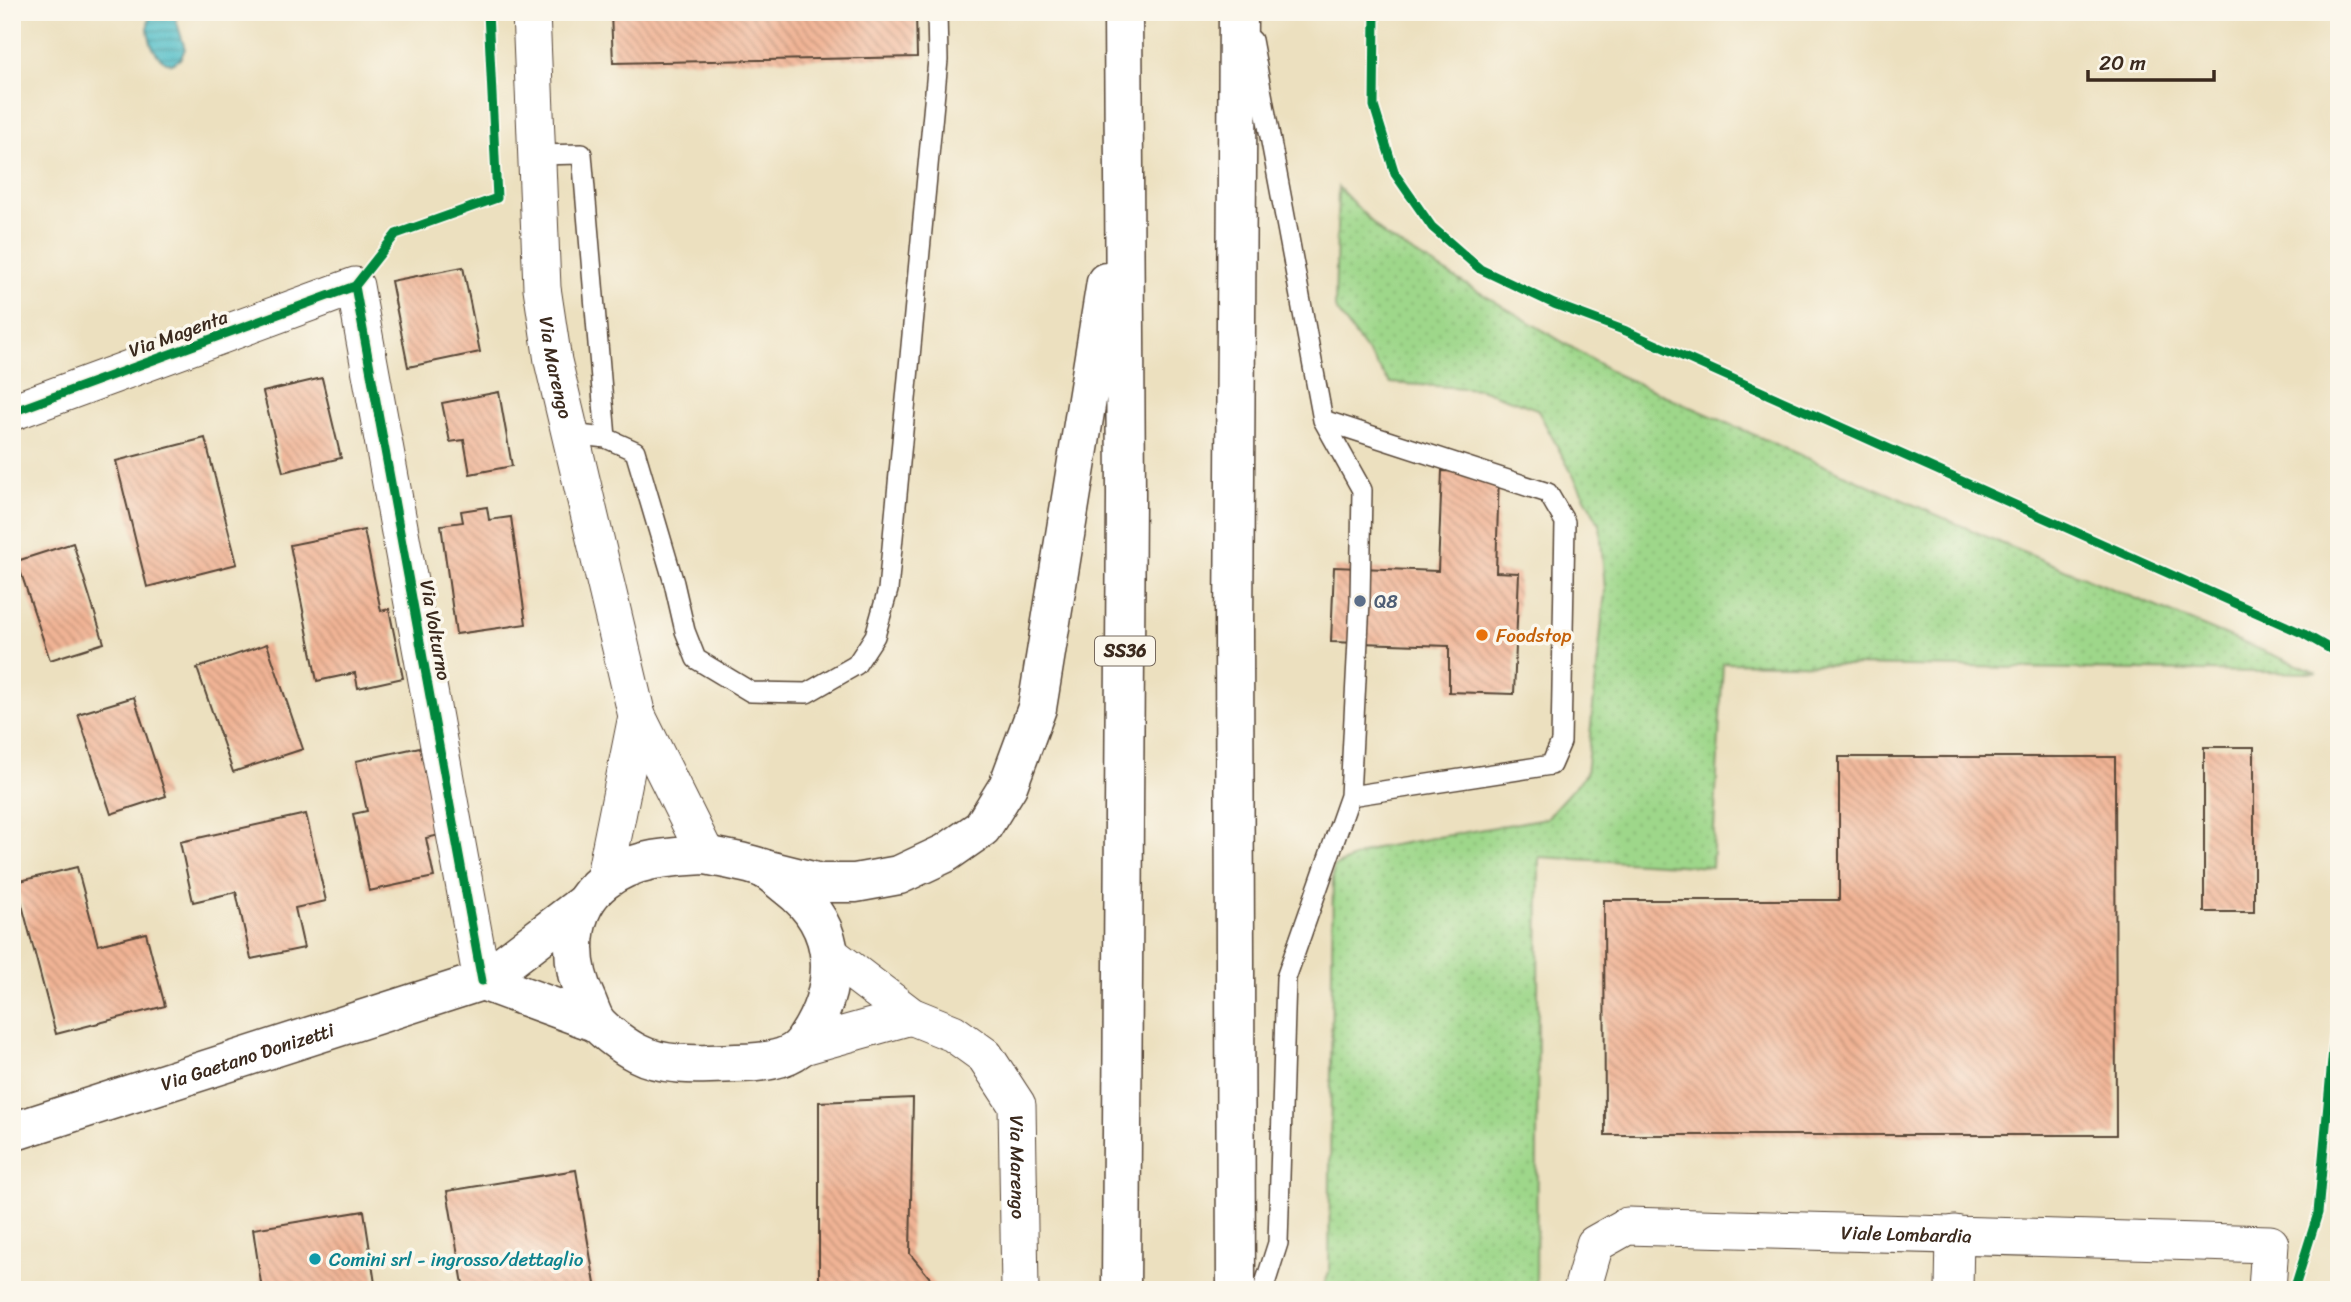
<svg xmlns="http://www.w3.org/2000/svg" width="2351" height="1302" viewBox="0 0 2351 1302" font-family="Sriracha,sans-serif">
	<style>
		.grass { fill: url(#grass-dots); stroke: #6c8054; stroke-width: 2 }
		.water { fill: url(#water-rules); stroke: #457472; stroke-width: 2 }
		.building { fill: url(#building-back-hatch) }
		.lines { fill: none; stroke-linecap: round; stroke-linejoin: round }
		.lane-casing { stroke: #564536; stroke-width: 22 }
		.street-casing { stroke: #564536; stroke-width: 39 }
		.secondary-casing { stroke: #564536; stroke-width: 41 }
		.highway-casing { stroke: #564536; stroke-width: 41 }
		.lane { stroke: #fff; stroke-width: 19 }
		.street { stroke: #fff; stroke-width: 37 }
		.secondary { stroke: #fff; stroke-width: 38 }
		.highway { stroke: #fff; stroke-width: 38 }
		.cycleway-casing { stroke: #fbf7ec; stroke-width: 13 }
		.cycleway { stroke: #00873e; stroke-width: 9 }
		.service-dot { fill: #5c6f8a; stroke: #fbf7ec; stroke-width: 2.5 }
		.food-dot { fill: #e8710a; stroke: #fbf7ec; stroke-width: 2.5 }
		.culture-dot { fill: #0f9aa8; stroke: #fbf7ec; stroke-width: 2.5 }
		.labels { text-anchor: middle; stroke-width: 7; stroke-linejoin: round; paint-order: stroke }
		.shield { fill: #fbf7ec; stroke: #75685c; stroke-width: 2 }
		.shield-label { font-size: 18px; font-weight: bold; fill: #3b2a1e }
		.street-label { font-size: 19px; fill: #3b2a1e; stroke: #fbf7ec }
		.service-label { font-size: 19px; fill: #4e5e75; stroke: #fbf7ec; text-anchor: start }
		.food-label { font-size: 19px; fill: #c56008; stroke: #fbf7ec; text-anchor: start }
		.culture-label { font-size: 19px; fill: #0d838f; stroke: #fbf7ec; text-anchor: start }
	</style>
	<defs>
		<pattern id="grass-dots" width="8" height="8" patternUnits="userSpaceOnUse" patternTransform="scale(1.75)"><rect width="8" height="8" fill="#9ed78a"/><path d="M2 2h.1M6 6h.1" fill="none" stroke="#89b977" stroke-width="1.8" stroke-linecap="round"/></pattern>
		<pattern id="water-rules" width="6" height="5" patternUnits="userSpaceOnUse" patternTransform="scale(1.75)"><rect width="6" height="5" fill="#4fbdc7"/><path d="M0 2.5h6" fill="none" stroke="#439aa1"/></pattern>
		<pattern id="building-back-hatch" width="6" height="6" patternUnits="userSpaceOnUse" patternTransform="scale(1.75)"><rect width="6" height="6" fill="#f1b495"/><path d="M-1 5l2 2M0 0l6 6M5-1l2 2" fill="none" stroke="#c49379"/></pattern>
	</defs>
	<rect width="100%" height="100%" fill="#fbf7ec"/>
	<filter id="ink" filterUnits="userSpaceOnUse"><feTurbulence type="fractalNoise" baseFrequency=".0143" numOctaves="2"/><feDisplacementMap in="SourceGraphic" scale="14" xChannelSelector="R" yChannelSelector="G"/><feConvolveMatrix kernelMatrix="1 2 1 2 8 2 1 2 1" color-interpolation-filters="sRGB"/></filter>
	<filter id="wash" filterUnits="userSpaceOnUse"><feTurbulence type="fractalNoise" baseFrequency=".00686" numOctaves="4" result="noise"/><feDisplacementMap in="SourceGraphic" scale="28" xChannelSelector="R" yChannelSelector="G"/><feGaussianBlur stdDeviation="1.57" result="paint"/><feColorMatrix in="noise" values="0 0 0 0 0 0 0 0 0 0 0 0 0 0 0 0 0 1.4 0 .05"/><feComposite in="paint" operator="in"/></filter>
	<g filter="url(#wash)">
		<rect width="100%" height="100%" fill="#ece0bf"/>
		<!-- grass -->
		<path class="grass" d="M1338,187L1385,236L1618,375L2001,543L2317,673L1723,663L1712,867L1539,857L1536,1290H1322L1329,1273L1333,867L1376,848L1546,818L1586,774L1605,591L1600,525L1537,409L1480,389L1390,383L1335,308Z"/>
		<!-- water -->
		<path class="water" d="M151,12H171L175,16L185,49L180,59L172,64C152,59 143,31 151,12Z"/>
		<g id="blocks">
			<!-- building -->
			<path class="building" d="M611,12H916L917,57L613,63Z
				M463,267L480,352L408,367L391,281Z
				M322,378L341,458L283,472L263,392Z
				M499,392L512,466L470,474L464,440L450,442L442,403Z
				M205,438L237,564L147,587L116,461Z
				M1442,471L1499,473L1496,572L1519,573L1514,694L1449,692V646L1331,642L1334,567L1438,571Z
				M487,507L489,520L511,517L526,624L456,634L441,525L463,522L461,511Z
				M364,530L381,611L389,609L403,678L358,688L355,673L317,681L290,545Z
				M73,543L104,643L50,660L17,561Z
				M267,644L303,749L233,772L197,668Z
				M134,697L166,796L111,814L78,714Z
				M420,747L440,835L426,838L434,877L369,891L353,814L367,811L356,761Z
				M2204,747H2254V912H2204Z
				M1839,757H2115L2116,1135H1605L1604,900H1839Z
				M306,814L326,901L295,908L304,948L251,959L236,892L193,902L180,842Z
				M77,867L98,945L146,933L165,1006L56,1034L16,882Z
				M913,1098L910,1254L940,1290H819V1102Z
				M576,1170L596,1290H464L447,1191Z
				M364,1211L376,1290H262L253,1229Z"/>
		</g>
	</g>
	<g filter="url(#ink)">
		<use href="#blocks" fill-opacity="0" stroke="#564536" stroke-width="2"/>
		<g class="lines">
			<defs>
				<path id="lane" d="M1252,40L1323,420L1362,490L1360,601L1350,796L1286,978L1278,1243L1263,1290
					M537,155L582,154L606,438
					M1323,420L1548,493L1565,522L1561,742L1551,765L1350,796
					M570,434L606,438L635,451L674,583L685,631L696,659L751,692L807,693L856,665L875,636L888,590L938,60L937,12"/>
				<g id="street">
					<path id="s1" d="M531,12L542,288L553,361L637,716L706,855"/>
					<path d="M12,412L355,286L482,981"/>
					<path d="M604,881L637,716"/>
					<path id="s2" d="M831,955L911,1016L953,1033L985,1056L1017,1105L1020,1290"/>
					<path d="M800,1047L911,1016"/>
					<path id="s3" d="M1582,1290L1595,1244L1627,1226L2270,1244L2267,1290"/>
					<path d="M1954,1290L1955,1234"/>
				</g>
				<g id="secondary">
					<path d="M706,855C724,859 745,862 762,868C771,872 780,881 788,887C842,928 840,989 804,1042C791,1061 757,1063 736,1063C706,1064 665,1068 637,1053C625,1047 608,1034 599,1025C593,1019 590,1008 587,1001C568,962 567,910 604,881C633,858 671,857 706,855Z"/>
					<path d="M482,981L597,1023"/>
					<path id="s4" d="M12,1132L482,981L584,903"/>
				</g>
				<path id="highway" d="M764,869L820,883H855L899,875L946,853L982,828L1008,786L1037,708L1106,282
					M1121,1290L1126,495L1123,12
					M1236,1290L1234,630L1238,12"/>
			</defs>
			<!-- lane casing -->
			<use href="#lane" class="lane-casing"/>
			<!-- street casing -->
			<use href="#street" class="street-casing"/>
			<!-- secondary casing -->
			<use href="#secondary" class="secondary-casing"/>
			<!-- highway casing -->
			<use href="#highway" class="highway-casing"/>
			<!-- lane -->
			<use href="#lane" class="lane"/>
			<!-- street -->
			<use href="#street" class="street"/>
			<!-- secondary -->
			<use href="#secondary" class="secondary"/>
			<!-- highway -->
			<use href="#highway" class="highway"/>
			<defs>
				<path id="cycleway" d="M1375,12L1374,106L1395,174L1432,227L1480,269L1554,304L1626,331L2304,634L2339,654
					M355,286L482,981
					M355,286L396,234L497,198L488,12
					M12,412L355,286
					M2294,1290L2318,1213L2339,984"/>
			</defs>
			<!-- cycleway casing -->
			<use href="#cycleway" class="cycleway-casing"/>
			<!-- cycleway -->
			<use href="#cycleway" class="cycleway"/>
		</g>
	</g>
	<!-- markers -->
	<circle class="service-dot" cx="1360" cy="601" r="7"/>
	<circle class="food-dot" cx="1482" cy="635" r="7"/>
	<circle class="culture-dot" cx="315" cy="1259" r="7"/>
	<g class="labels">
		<!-- shield labels -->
		<rect class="shield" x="1095" y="636.5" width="60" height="29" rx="5"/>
		<g class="shield-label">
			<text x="1125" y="657">SS36</text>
		</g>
		<!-- street labels -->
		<g class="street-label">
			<text transform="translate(178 333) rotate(-20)" y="7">Via Magenta</text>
			<text dy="7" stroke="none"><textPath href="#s1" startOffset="357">Via Marengo</textPath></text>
			<text transform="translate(436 630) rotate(80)" y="7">Via Volturno</text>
			<text dy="7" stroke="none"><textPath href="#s4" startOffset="247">Via Gaetano Donizetti</textPath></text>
			<text dy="7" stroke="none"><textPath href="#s2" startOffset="306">Via Marengo</textPath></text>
			<text dy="7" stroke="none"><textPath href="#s3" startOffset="364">Viale Lombardia</textPath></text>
		</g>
		<!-- service labels -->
		<g class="service-label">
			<text x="1374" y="608">Q8</text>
		</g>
		<!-- food labels -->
		<g class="food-label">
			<text x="1496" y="642">Foodstop</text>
		</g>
		<!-- culture labels -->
		<g class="culture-label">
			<text x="329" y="1266">Comini srl - ingrosso/dettaglio</text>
		</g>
	</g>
	<!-- margin -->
	<rect width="2351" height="1302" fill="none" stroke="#fbf7ec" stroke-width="42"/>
	<!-- scale -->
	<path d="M2088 70v10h126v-10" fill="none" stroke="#3b2a1e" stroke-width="3.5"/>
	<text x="2099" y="70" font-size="21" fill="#3b2a1e" stroke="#fbf7ec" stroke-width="5" paint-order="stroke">20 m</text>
</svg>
